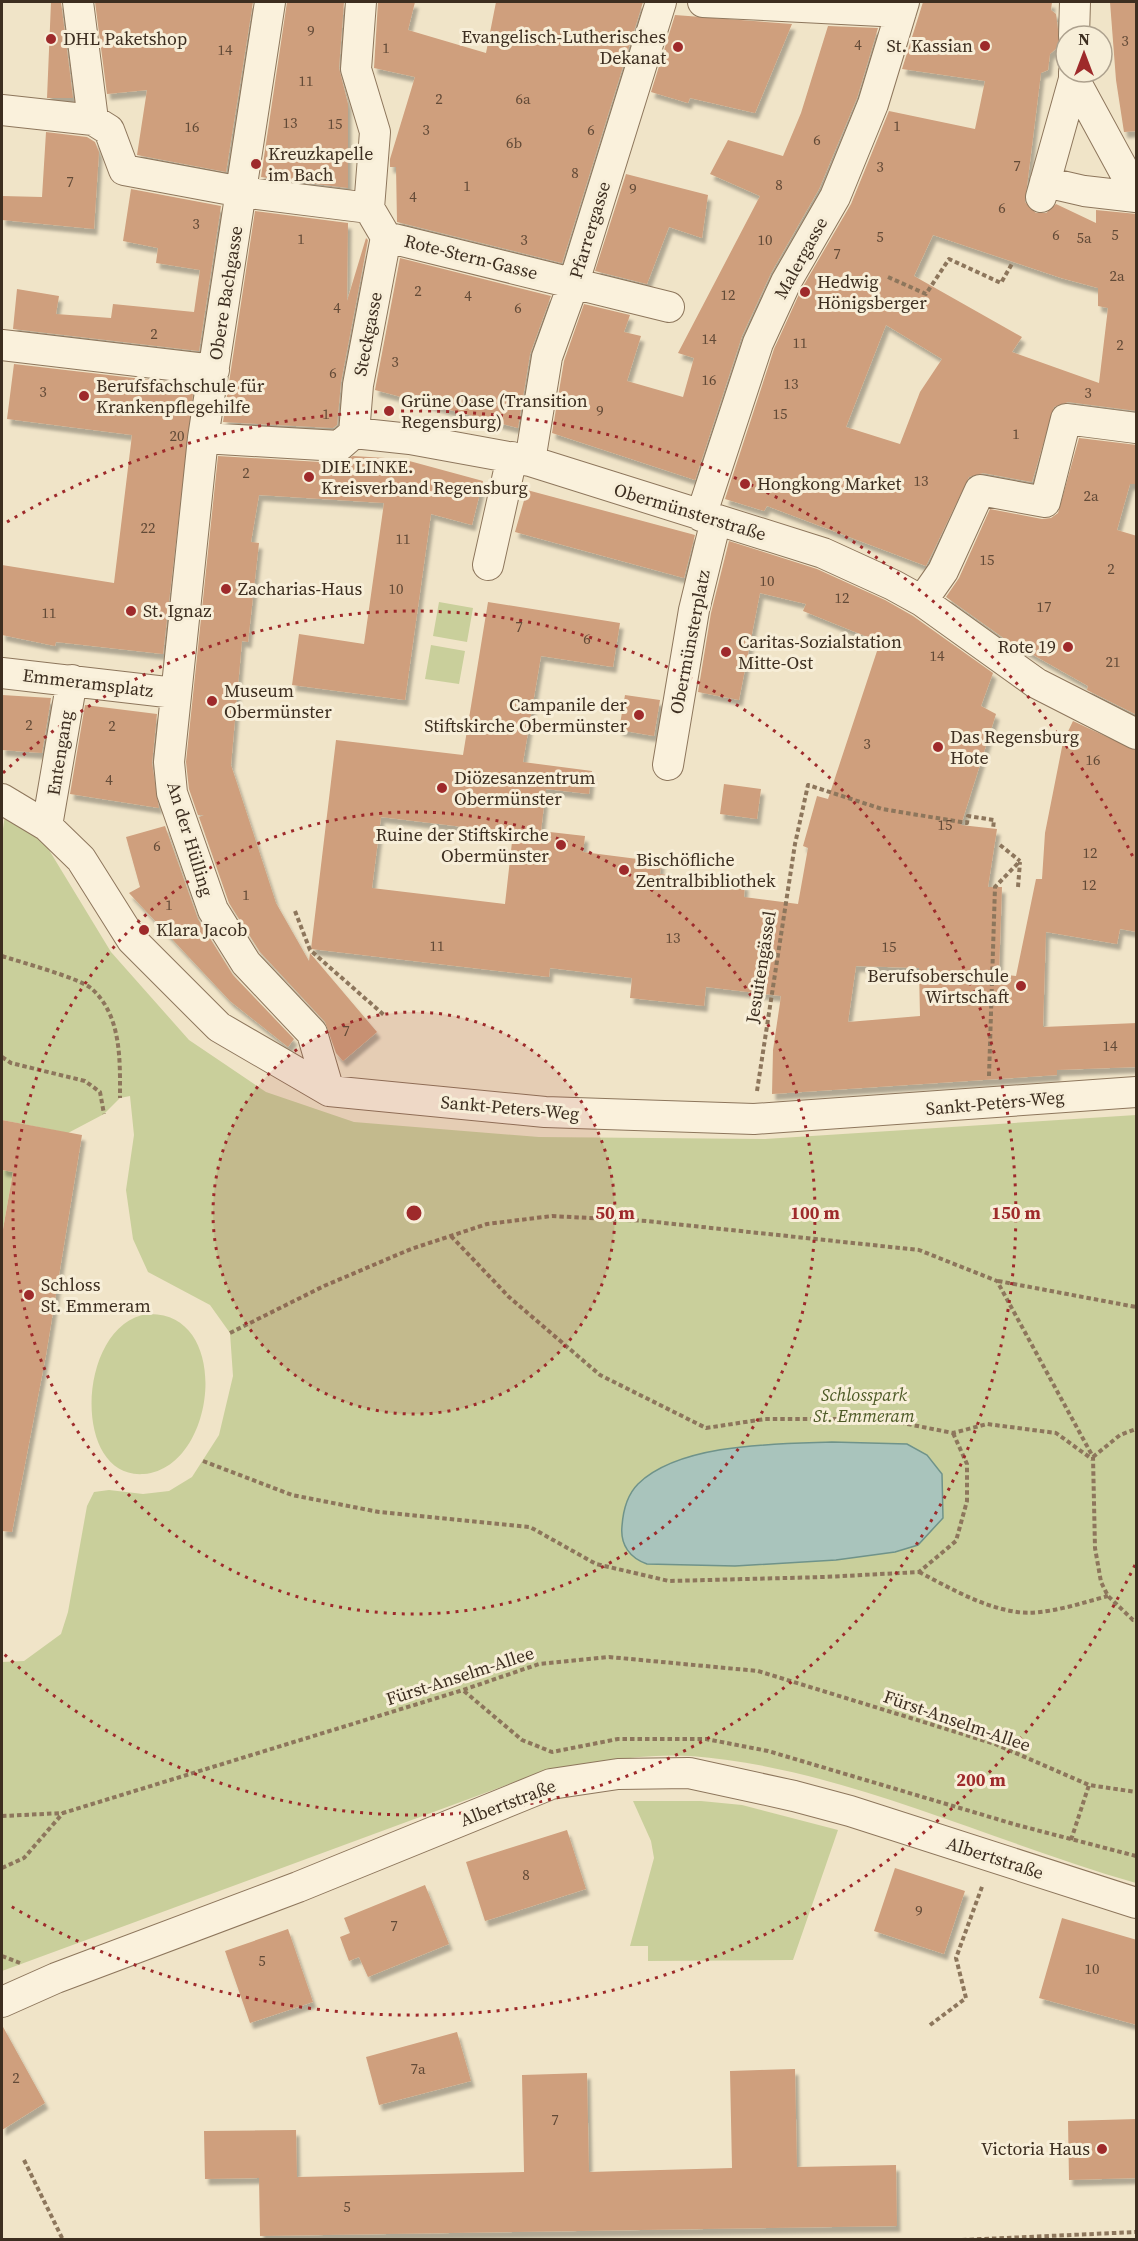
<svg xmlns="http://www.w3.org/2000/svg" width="1138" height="2241" viewBox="0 0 1138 2241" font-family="'Source Serif 4',serif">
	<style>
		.green { fill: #c9cf9b }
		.water { fill: #a9c4bc; stroke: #6f938a; stroke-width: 1.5 }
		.building { fill: #cf9f7d; fill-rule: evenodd; filter: url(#shadow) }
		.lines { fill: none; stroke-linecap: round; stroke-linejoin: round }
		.minor-casing { stroke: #8d765c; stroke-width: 32 }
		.path { stroke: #8d765c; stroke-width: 4; stroke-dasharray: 4.5 3; stroke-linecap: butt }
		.minor { stroke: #faf1dc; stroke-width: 30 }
		.ring { fill: none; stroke: #9e2a2b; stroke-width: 3; stroke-dasharray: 3 6 }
		.poi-dot { fill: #9e2a2b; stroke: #f7eed8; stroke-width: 2 }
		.labels { text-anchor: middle; stroke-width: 6; stroke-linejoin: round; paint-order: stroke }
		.number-label { font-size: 15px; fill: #624a37 }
		.poi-label { font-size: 18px; fill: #3d2e20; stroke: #f7eed8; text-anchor: start }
		.street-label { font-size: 18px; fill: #3d2e20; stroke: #f7eed8 }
		.park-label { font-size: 18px; font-style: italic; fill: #4d5a26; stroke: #f7eed8 }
		.centre { fill: #9e2a2b; stroke: #f7eed8; stroke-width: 3 }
		.ring-label { font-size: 18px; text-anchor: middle; font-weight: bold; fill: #9e2a2b; stroke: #f7eed8; stroke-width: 6; stroke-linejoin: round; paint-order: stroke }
	</style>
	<defs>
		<filter id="shadow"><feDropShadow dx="3.5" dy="6" stdDeviation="1.5" flood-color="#0004"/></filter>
	</defs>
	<rect width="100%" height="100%" fill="#f0e4c8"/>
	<!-- green -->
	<path class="green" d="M439,602L473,608L467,642L433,636Z
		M431,645L465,651L459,684L425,679Z
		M5,815L46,845L111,952L189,1040L266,1092L354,1122L539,1137L765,1139L1136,1115V1883C992,1842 840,1767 691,1756C640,1753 591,1763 542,1772L2,1971V1662L24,1661L61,1634L68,1612L87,1506L94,1492L109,1490L143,1494L169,1491L192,1477L219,1435L233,1376L230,1333L210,1305L148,1272L133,1239L126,1190L134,1135L130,1096L120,1098L104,1114L68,1133L2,1120V836Z
		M2,1170L13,1172L2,1235Z
		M148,1314C233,1311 217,1468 144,1474C70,1480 77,1323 148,1314Z
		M633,1801H701L742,1805L838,1830L793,1960L648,1961V1946H630L654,1858L651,1841Z"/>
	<!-- water -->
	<path class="water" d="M832,1442L907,1444L927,1455L942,1474L943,1518L918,1545L895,1552L836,1560L735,1566L647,1564C630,1558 620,1545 622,1526C623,1512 627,1495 638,1484C680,1443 776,1444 832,1442Z"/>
	<!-- building -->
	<path class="building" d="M51,2H61L73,98H47Z
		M95,2H253L226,172L137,155L147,90L107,94Z
		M287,2H344L339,68L348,104V188L261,177Z
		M378,2H415L408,30L486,53L496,2H643L562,263L397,222L396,167H390V159L415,77L374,68Z
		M923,2H1052L1051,10L1056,14L1060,45L1050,54L1048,70L1041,73L1025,202L1036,213H1046L1056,204L1096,223V210L1137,214V411L1068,402L1054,407L1032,482L983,473L969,477L926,566L767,506L764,511L725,499L774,349L801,290L851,204L889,111L975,129L985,81L902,69ZM933,235L1061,278L1098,288V306L1108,308L1099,383L1012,352L1022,337L914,276ZM886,325L942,359L920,392L900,444L846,427Z
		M1110,2H1137V131L1124,132L1116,80Z
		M675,15L792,24L755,113L690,98L688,103L651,92Z
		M828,26L878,28L857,98L819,189L771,273L742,336L695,480L552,433L564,361L584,304L630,315L624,332L641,336L627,381L683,397L694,358L678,353L760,196L710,174L728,140L783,156L801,113Z
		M46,132L87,137L95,142L99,152L94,229L2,220V196L42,197Z
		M626,174L708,195L702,238L669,227L647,284L595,271Z
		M131,189L221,206L199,351L13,329L17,289L59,296L56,314L111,318L113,304L194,312L200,270L156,263L158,248L123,241Z
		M255,211L348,223L347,301L366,238L368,240L341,382L337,425L333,428L223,422Z
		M400,258L551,296L530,354L518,428L375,390Z
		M14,364L194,385L163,654L56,642L55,646L2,635V565L114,583L132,435L7,419Z
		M1079,438L1137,445V484H1130L1117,530L1137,536V715L1087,690L1088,686L1005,639L946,597L959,578L990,509L1042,519L1051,518L1058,513Z
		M218,456L338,463L353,456L402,459L483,481L472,525L431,514L405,700L292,685L299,634L364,644L384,503L259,495L251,542L259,543L248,642L242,641L231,765L276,903L309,961L310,953L377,1032L343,1061L336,1053L325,1022L260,952L229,903L199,817L204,815H198L189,789L186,762Z
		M527,490L695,535L684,578L515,532Z
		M729,541L817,569L885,600L913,616L993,673L981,706L996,714L961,825L997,829L988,887H1002L999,974L1016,976L1036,879H1042L1045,833L1063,742L1073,721L1137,751V932L1120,929L1117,944L1046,932L1043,1027L1137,1023V1067L1057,1070V1075L772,1094L773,1050L781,996L706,987L704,1006L630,998L632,978L550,968L549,977L311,949L336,740L463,755L488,602L620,623L613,667L541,656L523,762L592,771L589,794L546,789L541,831L585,836L583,852L661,862L660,874L745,884L744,897L798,904L808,848L803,846L817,796L828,799L880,642L803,611L806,604L760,593L739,700L698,692L711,613ZM381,817L513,833L505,904L372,888ZM856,966L919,968L920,1016L848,1022Z
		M2,695L51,698L42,753L2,750Z
		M625,695L660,700L654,736L619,730Z
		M85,705L157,714L152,763L159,808L70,794Z
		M724,784L761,789L757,819L720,814Z
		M165,826L198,919L233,975L294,1039L288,1047L230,1001L129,893L140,887L126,837Z
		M2,1120L82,1135L46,1355L12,1532L2,1531V1235L13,1172L2,1170Z
		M567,1830L586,1889L485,1921L466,1862Z
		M895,1868L965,1891L944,1954L874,1931Z
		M425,1885L449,1944L368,1977L359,1957L349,1961L340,1937L350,1933L344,1918Z
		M1062,1918L1137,1940V2025L1039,1998Z
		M288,1929L313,2002L250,2023L225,1951Z
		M2,2025L45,2103L2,2130Z
		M457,2032L471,2081L379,2105L366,2057Z
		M795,2069L797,2167L896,2165L897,2226L260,2236L259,2178L205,2179L204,2131L296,2130L297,2177L524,2172L522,2075L587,2073L589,2172L732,2168L730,2071Z
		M1137,2119V2178L1069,2180L1068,2121Z"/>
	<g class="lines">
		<defs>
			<path id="minor" d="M78,2L93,120
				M270,2L203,438L169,762L172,793L213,910L246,963L312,1033L329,1091
				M361,2L356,69L375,132L369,208
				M703,2L901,12
				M1074,36L1075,2
				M1074,72V79L1136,193
				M2,110L93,120L109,130L124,170L242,192L369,208L386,237L669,307
				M1045,182L1084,191L1136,197
				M1041,197L1074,79
				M2,345L214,370
				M354,433L358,385L386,237
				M203,438L339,446L354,433L410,439L530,461L823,553L893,585L922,601L1036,683L1136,734
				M530,461L547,357L574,282L661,2
				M701,516L758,343L786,282L835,197L873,104L904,2
				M488,565L512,457
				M922,601L943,571L980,490L1045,502L1066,419L1136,428
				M2,673L175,693
				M668,765L694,610L716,520
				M2,799L47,826L81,859L132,940L219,1027L329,1091L545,1112L754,1119L1136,1092
				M47,826L72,680
				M2,2002L56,1978L298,1887L551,1784L618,1774L689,1773L794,1796L850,1811L1136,1903"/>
		</defs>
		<!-- minor casing -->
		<use href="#minor" class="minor-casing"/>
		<!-- path -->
		<path class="path" d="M888,277L926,294L949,259L1001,283L1013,262
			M1000,845L1020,861
			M1018,887L1020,862
			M295,911L310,950L384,1015
			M2,956C20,962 80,978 92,989C122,1016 120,1062 120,1098
			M2,1057L11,1063L85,1081L100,1092L104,1114
			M989,1076L995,887L1020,861
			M757,1091L795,844L808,785L882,809L967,823L968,816L994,820L993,829
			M451,1236L509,1297L600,1375L706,1428L765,1419H882L953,1433L987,1424L1056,1433L1092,1459
			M998,1281L1136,1307
			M230,1333L324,1286L411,1249L487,1224L552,1216L646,1221L919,1250L997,1281L1093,1457L1095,1548L1101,1582L1108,1596L1133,1620H1136
			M1093,1457L1120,1435L1136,1429
			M203,1461L292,1495L379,1512L530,1527L596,1564L669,1581L825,1577L919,1572L956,1541L967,1501V1464L953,1433
			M919,1572C950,1588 982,1607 1017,1612C1043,1616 1082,1603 1108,1596
			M464,1691L522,1740L552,1752L618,1739H706L768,1751L1017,1825L1136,1856
			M2,1816L63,1813L463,1690L539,1664L609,1657L758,1671L995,1744L1089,1785L1136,1792
			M1071,1840L1089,1785
			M2,1868L24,1858L63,1813
			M2,1956L20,1963
			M930,2025L966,1998L956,1958L983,1884
			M24,2160L63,2240
			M962,2240L1136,2232"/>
		<!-- minor -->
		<use href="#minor" class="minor"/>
	</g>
	<!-- distance rings -->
	<circle cx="414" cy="1213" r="201" fill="#9e2a2b" fill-opacity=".12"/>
	<g class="ring">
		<circle cx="414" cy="1213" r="201"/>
		<circle cx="414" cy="1213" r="401"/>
		<path d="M3 773A602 602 0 1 1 3 1653"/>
		<path d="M1135 1565A802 802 0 0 1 7 1904M7 522A802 802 0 0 1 1135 861"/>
	</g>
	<!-- markers -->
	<g class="poi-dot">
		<circle cx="51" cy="39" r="6"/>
		<circle cx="985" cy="46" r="6"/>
		<circle cx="678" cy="47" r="6"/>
		<circle cx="256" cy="164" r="6"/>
		<circle cx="805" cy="292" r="6"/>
		<circle cx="84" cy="396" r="6"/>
		<circle cx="389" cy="411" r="6"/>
		<circle cx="309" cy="477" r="6"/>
		<circle cx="745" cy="484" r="6"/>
		<circle cx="226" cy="589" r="6"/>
		<circle cx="131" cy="611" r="6"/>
		<circle cx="1068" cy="647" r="6"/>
		<circle cx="726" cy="652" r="6"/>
		<circle cx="212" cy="701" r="6"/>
		<circle cx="639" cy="715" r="6"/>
		<circle cx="938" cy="747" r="6"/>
		<circle cx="442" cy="788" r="6"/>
		<circle cx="561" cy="845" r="6"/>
		<circle cx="624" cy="870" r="6"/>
		<circle cx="144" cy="930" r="6"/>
		<circle cx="1021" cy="986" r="6"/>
		<circle cx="29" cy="1295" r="6"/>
		<circle cx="1102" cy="2149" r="6"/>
	</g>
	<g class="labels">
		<!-- number labels -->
		<g class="number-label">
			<text x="311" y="36">9</text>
			<text x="1125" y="46">3</text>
			<text x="858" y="50">4</text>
			<text x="386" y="53">1</text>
			<text x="225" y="55">14</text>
			<text x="306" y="86">11</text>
			<text x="439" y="104">2</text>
			<text x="523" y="104">6a</text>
			<text x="290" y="128">13</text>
			<text x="335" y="129">15</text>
			<text x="897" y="131">1</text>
			<text x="192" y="132">16</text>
			<text x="426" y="135">3</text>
			<text x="591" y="135">6</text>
			<text x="817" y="145">6</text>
			<text x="514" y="148">6b</text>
			<text x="1017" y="171">7</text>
			<text x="880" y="172">3</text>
			<text x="575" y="178">8</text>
			<text x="70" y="187">7</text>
			<text x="779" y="190">8</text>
			<text x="467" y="191">1</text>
			<text x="633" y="194">9</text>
			<text x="413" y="202">4</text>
			<text x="1002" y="213">6</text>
			<text x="196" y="229">3</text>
			<text x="1056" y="240">6</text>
			<text x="1115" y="240">5</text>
			<text x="880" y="242">5</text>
			<text x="1084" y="243">5a</text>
			<text x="301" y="244">1</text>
			<text x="524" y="245">3</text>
			<text x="765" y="245">10</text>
			<text x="837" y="259">7</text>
			<text x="1117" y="281">2a</text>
			<text x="418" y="296">2</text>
			<text x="728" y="300">12</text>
			<text x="468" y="301">4</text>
			<text x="337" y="313">4</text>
			<text x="518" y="313">6</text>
			<text x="154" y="339">2</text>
			<text x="709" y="344">14</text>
			<text x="800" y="348">11</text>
			<text x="1120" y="350">2</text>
			<text x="395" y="367">3</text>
			<text x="333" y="378">6</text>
			<text x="709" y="385">16</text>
			<text x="791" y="389">13</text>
			<text x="43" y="397">3</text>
			<text x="1088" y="398">3</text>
			<text x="600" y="416">9</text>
			<text x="326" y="419">1</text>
			<text x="780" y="419">15</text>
			<text x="1016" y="439">1</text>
			<text x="177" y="441">20</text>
			<text x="246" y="478">2</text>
			<text x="921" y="486">13</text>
			<text x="1091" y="501">2a</text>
			<text x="148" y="533">22</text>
			<text x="403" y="544">11</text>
			<text x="987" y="565">15</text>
			<text x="1111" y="574">2</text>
			<text x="767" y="586">10</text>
			<text x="396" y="594">10</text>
			<text x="842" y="603">12</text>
			<text x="1044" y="612">17</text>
			<text x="49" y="618">11</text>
			<text x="519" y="632">7</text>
			<text x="587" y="644">6</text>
			<text x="937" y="661">14</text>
			<text x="1113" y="667">21</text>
			<text x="29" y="730">2</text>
			<text x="112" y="731">2</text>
			<text x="867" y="749">3</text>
			<text x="1093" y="765">16</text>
			<text x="109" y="785">4</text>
			<text x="945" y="830">15</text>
			<text x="157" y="851">6</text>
			<text x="1090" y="858">12</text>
			<text x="1089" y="890">12</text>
			<text x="246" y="900">1</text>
			<text x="169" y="910">1</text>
			<text x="673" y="943">13</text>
			<text x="437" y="951">11</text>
			<text x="889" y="952">15</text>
			<text x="346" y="1036">7</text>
			<text x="1110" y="1051">14</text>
			<text x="526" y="1880">8</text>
			<text x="919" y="1916">9</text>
			<text x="394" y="1931">7</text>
			<text x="262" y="1966">5</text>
			<text x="1092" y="1974">10</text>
			<text x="418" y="2074">7a</text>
			<text x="16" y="2083">2</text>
			<text x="555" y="2125">7</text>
			<text x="347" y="2212">5</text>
		</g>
		<!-- poi labels -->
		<g class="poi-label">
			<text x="666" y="43" text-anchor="end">Evangelisch-Lutherisches<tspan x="666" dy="21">Dekanat</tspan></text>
			<text x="63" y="45">DHL Paketshop</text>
			<text x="973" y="52" text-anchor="end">St. Kassian</text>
			<text x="268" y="160">Kreuzkapelle<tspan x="268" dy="21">im Bach</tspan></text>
			<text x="817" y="288">Hedwig<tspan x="817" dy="21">Hönigsberger</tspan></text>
			<text x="96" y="392">Berufsfachschule für<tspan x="96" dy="21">Krankenpflegehilfe</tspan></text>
			<text x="401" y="407">Grüne Oase (Transition<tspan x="401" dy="21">Regensburg)</tspan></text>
			<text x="321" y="473">DIE LINKE.<tspan x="321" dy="21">Kreisverband Regensburg</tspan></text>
			<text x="757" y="490">Hongkong Market</text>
			<text x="238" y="595">Zacharias-Haus</text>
			<text x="143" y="617">St. Ignaz</text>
			<text x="738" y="648">Caritas-Sozialstation<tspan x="738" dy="21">Mitte-Ost</tspan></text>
			<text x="1056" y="653" text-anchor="end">Rote 19</text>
			<text x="224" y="697">Museum<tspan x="224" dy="21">Obermünster</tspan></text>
			<text x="627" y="711" text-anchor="end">Campanile der<tspan x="627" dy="21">Stiftskirche Obermünster</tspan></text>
			<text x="950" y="743">Das Regensburg<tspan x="950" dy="21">Hote</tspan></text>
			<text x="454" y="784">Diözesanzentrum<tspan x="454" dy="21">Obermünster</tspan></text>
			<text x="549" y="841" text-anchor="end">Ruine der Stiftskirche<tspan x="549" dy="21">Obermünster</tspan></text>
			<text x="636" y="866">Bischöfliche<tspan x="636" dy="21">Zentralbibliothek</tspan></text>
			<text x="156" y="936">Klara Jacob</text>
			<text x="1009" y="982" text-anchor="end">Berufsoberschule<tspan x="1009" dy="21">Wirtschaft</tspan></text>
			<text x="41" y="1291">Schloss<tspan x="41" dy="21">St. Emmeram</tspan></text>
			<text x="1090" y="2155" text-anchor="end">Victoria Haus</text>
		</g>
		<!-- street labels -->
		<g class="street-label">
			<text transform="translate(590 230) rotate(-73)" y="6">Pfarrergasse</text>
			<text transform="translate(471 257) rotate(14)" y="6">Rote-Stern-Gasse</text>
			<text transform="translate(801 258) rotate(-61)" y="6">Malergasse</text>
			<text transform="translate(226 293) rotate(-81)" y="6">Obere Bachgasse</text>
			<text transform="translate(368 334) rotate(-79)" y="6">Steckgasse</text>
			<text transform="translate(690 512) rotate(17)" y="6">Obermünsterstraße</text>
			<text transform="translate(690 642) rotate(-79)" y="6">Obermünsterplatz</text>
			<text transform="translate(88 683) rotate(7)" y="6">Emmeramsplatz</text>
			<text transform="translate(60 753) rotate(-81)" y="6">Entengang</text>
			<text transform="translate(190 839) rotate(73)" y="6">An der Hülling</text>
			<text transform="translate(761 967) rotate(-81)" y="6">Jesuitengässel</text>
			<text transform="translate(995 1103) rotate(-5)" y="6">Sankt-Peters-Weg</text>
			<text transform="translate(510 1108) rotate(5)" y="6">Sankt-Peters-Weg</text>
			<text transform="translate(460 1676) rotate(-18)" y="6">Fürst-Anselm-Allee</text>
			<text transform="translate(957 1721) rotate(19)" y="6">Fürst-Anselm-Allee</text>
			<text transform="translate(508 1803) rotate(-21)" y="6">Albertstraße</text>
			<text transform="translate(995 1858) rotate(18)" y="6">Albertstraße</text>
		</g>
		<!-- park labels -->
		<g class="park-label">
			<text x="864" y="1401">Schlosspark<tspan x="864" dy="21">St. Emmeram</tspan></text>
		</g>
	</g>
	<circle cx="414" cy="1213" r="9" class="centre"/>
	<g class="ring-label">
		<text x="615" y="1219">50 m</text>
		<text x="815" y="1219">100 m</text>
		<text x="1016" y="1219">150 m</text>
		<text x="981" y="1786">200 m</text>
	</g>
	<!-- border -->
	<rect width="1138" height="2241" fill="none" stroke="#3d2e20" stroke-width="6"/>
	<!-- north arrow -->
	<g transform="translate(1084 54)"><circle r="28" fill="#f7eed8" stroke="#ada18e" stroke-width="1.5"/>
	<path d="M0-4.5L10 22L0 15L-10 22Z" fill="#9e2a2b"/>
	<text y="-9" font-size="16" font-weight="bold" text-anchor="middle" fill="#3d2e20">N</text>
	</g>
</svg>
